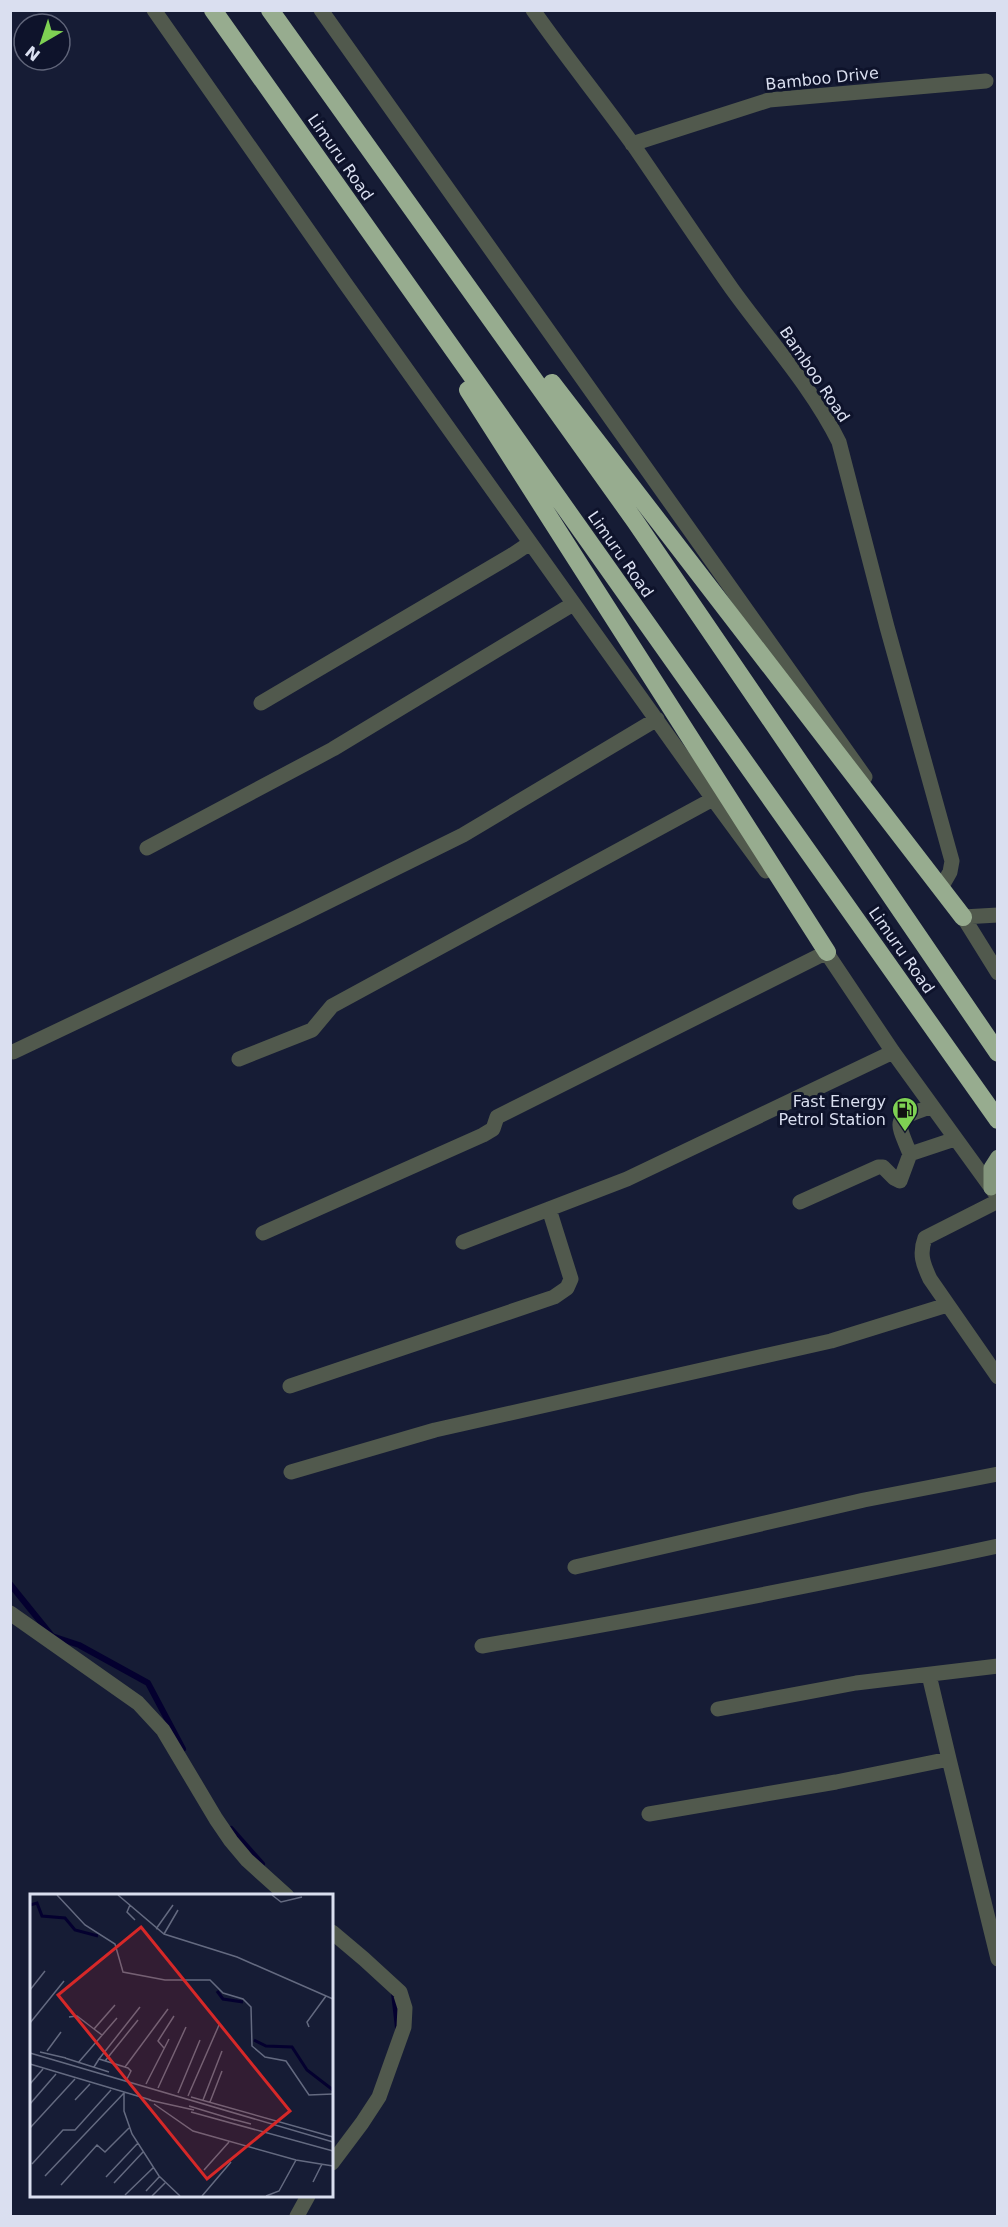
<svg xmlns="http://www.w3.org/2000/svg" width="1008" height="2227" viewBox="0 0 1008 2227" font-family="'DejaVu Sans',sans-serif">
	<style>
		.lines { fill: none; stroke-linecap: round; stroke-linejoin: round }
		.stream { stroke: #04002f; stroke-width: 6 }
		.minor { stroke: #51594d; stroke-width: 15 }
		.major { stroke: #83957c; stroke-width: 15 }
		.highway { stroke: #97ac8f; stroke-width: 18 }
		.labels { text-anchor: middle; stroke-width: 6; stroke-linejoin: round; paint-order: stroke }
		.street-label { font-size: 16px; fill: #dadff0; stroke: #0e132b }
		.poi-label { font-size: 16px; fill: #dadff0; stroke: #0e132b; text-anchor: end }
		.inset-river { fill: none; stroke: #04002f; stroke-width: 3 }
		.inset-road { fill: none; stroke: #646a80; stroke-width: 1.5 }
		.view { fill: #d62828; fill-opacity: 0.15; stroke: #d62828; stroke-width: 3 }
		.inset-edge { fill: none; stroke: #dadff0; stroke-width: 3 }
	</style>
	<rect width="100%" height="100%" fill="#161c35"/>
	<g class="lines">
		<!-- stream -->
		<path class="stream" d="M10,1584L52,1636L79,1645L148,1683L183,1749
			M231,1829L262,1864
			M394,1993L398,2028"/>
		<!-- minor -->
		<path class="minor" d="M154,10L345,283L713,799L766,871
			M321,10L865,777
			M533,10C566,57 601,100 634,146C667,194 699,242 732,289C768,339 812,387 839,442L887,627L952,861L950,872L942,886
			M632,144L769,100L986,81
			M261,703L512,555L530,543
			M147,848L333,749L573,604
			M957,907L998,973
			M963,917L998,915
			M820,943L893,1052L998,1197
			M13,1052L297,917L463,835L657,719
			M239,1059L312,1030L332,1006L713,799
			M910,1154C894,1115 894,1121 932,1106
			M998,1201L925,1238C919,1254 923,1264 930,1279L998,1377
			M800,1202L878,1167H883L894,1178L900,1181L910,1154L955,1139
			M263,1233L483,1135L493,1129L497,1117L827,952
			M463,1242L627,1179L893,1052
			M290,1386L554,1297L567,1288L571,1279L549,1209
			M291,1472L435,1430L831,1341L947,1305
			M575,1567L864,1500L998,1474
			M10,1613L138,1703L163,1730L216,1819L231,1841L247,1860L287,1896
			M482,1646C654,1617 826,1583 998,1546
			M718,1709L856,1683L998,1666
			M949,1759L998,1959
			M649,1814L836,1782L949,1759L929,1675
			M332,1932L364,1959L400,1992L405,2008L404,2027L379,2097L362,2123L332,2163
			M297,2216L308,2196"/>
		<!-- major -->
		<path class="major" d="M991,1188V1168L998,1157"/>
		<!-- highway -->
		<path class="highway" d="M213,10L998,1120
			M270,10L635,521L998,1053
			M552,383L963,917
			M468,390L827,952"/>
	</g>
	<!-- icons -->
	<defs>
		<symbol id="fuel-pin" viewBox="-11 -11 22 30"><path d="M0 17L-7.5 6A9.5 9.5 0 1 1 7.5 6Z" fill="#7ed153" stroke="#0e132b"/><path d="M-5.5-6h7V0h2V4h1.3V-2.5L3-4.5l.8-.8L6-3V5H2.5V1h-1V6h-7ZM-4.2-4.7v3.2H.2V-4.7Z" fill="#111"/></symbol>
	</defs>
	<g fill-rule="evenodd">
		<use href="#fuel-pin" x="890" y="1095" width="30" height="40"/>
	</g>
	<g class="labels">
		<!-- street labels -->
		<g class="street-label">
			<text transform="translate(822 78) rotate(-6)" y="6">Bamboo Drive</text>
			<text transform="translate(341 157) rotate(55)" y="6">Limuru Road</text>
			<text transform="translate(815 374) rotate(56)" y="6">Bamboo Road</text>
			<text transform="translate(621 554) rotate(55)" y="6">Limuru Road</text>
			<text transform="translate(902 950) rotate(55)" y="6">Limuru Road</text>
		</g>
		<!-- poi labels -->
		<g class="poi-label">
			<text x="886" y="1107">Fast Energy<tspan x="886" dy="18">Petrol Station</tspan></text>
		</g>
	</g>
	<!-- overview -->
	<g transform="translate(30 1894)">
		<rect width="303" height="303" fill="#161c35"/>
		<path class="inset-river" d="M0,11L7,9L12,22L35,24L45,36L68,42M187,97L193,105L213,108M224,146L236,152L262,153L277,176L303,196"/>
		<path class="inset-road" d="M27,1L55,31L85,50L93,78L135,86H180L193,99L213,105L221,113L222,152L235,163L256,167L279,201L303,200M88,1L134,40L207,63L303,105M242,1L251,8L272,3M100,11L97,18L105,26M126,35L143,11M134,40L148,16M0,96L15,77M39,123L47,122L64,135M0,129L34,87M279,133L277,128L296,102M72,141L64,135L85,111M134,154L128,147L144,122M17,157L31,138M10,158L36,164M0,159L303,248M35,164L79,178M69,165L110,113M75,167L108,126M48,169L87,124M0,170L121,206M64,173L69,165L98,174L101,177L97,185M95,173L138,115M0,190L13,175M116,190L139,145M128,194L156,133M94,199V217L102,240L129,282L150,302M148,199L170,146M158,202L189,131M161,203L303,243M45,206L60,190M119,206L164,216M173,206L192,157M180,208L192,177M0,210L26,180M124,210L163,237L266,266L303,272M159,212L205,226M161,218L303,257M202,225L221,230M0,234L45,185M2,270L33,236H45L81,196M174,276L199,248M15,282L94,199M76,283L108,249M283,288L292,270M84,289L113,258M31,291L67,251L75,258L99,234M116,297L130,282M95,301L124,273M122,302L135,289M172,302L201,268M236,302L249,297L266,266"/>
		<path class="view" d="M111,33L260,217L177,285L28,101Z"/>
		<rect width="303" height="303" class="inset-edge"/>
	</g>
	<!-- border -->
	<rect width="1008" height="2227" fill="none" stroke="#dadff0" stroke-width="24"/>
	<!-- north arrow -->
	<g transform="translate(42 42) rotate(219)"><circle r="28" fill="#0e132b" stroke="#60657a" stroke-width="1.5"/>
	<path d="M0-4.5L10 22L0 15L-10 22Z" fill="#7ed153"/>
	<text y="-9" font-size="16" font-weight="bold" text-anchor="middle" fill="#dadff0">N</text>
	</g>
</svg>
